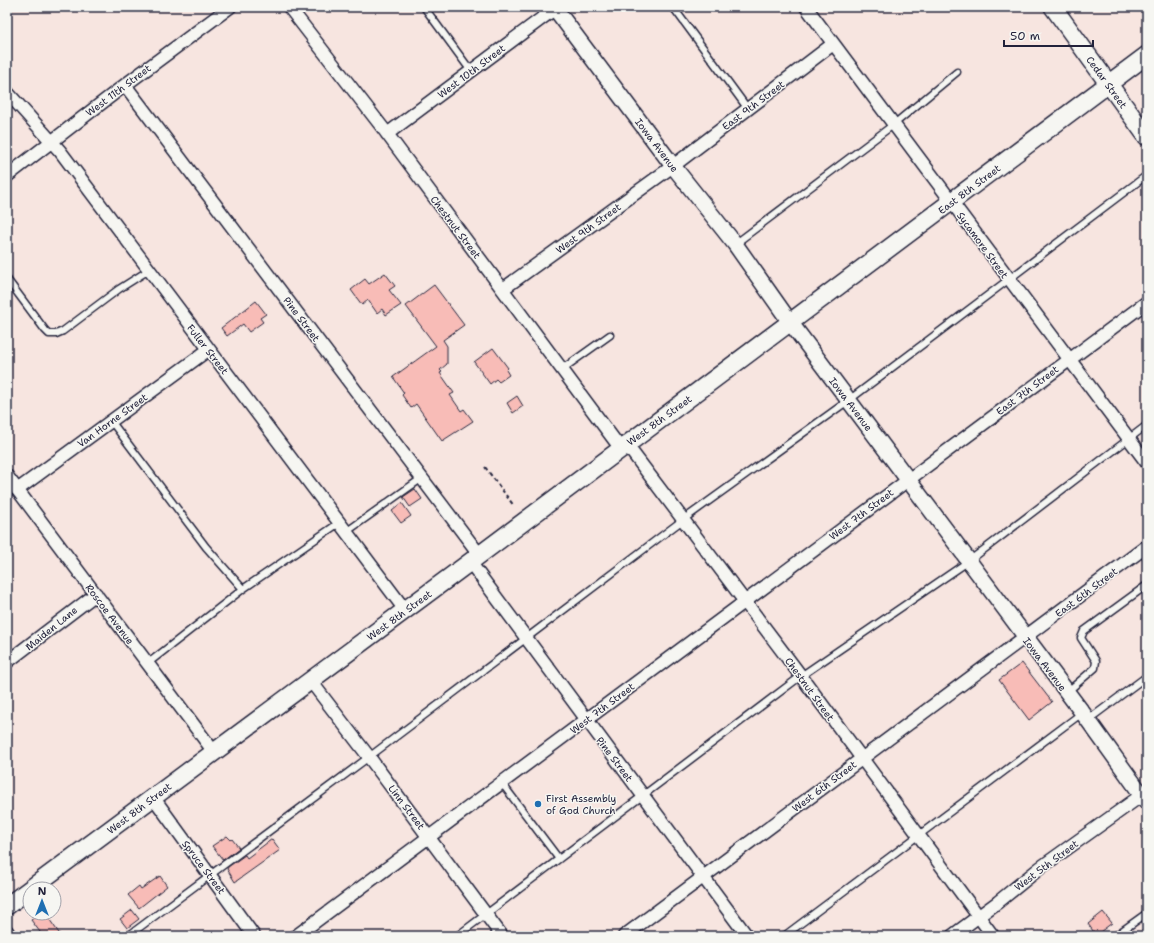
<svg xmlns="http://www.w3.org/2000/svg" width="1154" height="943" viewBox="0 0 1154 943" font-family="'Shantell Sans',sans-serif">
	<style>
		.building { fill: #f8bcb7; stroke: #22223b }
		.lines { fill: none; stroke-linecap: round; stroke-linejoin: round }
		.service-casing { stroke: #22223b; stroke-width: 9 }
		.minor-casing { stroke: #22223b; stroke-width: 15 }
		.tertiary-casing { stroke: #22223b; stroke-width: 18 }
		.secondary-casing { stroke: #22223b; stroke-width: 20 }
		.path { stroke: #22223b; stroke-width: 2; stroke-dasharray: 4 3; stroke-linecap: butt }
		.service { stroke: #f6f6f2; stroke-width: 6 }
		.minor { stroke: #f6f6f2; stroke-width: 12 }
		.tertiary { stroke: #f6f6f2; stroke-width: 15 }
		.secondary { stroke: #f6f6f2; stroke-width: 17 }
		.poi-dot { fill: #1f6fb2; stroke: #f6f6f2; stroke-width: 1.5 }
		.labels { text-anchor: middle; stroke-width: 3; stroke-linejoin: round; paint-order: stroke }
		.street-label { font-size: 10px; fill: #22223b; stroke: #f6f6f2 }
		.poi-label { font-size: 10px; fill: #22223b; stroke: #f6f6f2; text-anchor: start }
	</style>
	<rect width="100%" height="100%" fill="#f7e5e0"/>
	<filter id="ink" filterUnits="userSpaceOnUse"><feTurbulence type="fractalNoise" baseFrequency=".025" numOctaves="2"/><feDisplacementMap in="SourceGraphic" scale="8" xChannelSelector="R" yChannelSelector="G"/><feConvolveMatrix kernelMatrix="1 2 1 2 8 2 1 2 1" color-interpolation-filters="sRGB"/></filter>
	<g filter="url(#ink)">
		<!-- building -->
		<path class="building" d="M385,273L395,286L389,290L401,305L386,315L382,309L377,313L368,300L362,305L351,290L365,279L369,284Z
			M434,285L464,325L443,340L447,346V364L440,370L442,372L440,373L454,393L450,395L461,411L464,409L473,421L442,441L416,404L411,408L402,395L404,393L393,377L436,346L406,306Z
			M256,301L266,314L260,318L263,322L249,332L243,324L227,336L221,328Z
			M493,348L508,368L506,370L509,375L499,382L496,379L490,384L474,362Z
			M517,396L523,406L513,413L507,403Z
			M415,489L422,499L410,507L403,497Z
			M402,503L411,516L401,523L392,511Z
			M1022,663L1052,702L1029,720L999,680Z
			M227,836L231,840L232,839L239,848L223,860L212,846Z
			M272,839L280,850L235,882L227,869L228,867L245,855L247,858Z
			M160,876L167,886L139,908L128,895L139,886L141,889Z
			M132,910L139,919L127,928L120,919Z
			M1103,912L1112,923L1096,935L1088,924Z
			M41,913H45L61,936H43L31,920Z"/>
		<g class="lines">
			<defs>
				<path id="service" d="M424,7L471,71
					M673,7L748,109
					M735,244L893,125L957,72
					M7,279L45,330L49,334H56L63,331L119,289L149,270
					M561,370L610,335
					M111,421L206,547L243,589
					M346,532L422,478
					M147,664L243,589L339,523
					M1067,692L1095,668L1096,661L1081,638L1084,631L1147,585
					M1088,720L1147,676
					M501,782L559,859
					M128,936L369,757L684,519L849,400L1147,175
					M457,936L801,676L969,561L1147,425
					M784,936L1082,713
					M1115,936L1147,913"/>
				<path id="minor" d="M289,7L382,127L621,449
					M806,7L1147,463
					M125,85L479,554
					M7,92L60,151L405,610
					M387,134L557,7
					M7,176L125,85L230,7
					M503,289L673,166L833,44
					M626,444L801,676L993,936
					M7,476L214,752
					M17,490L208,350
					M470,562L747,936
					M7,662L96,594
					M310,680L369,757L502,936
					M153,797L254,936
					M7,931L10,936
					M296,936L1147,302
					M624,936L1147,546
					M952,936L998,902L1040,868L1142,795"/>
				<path id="tertiary" d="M554,7L673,166L735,244L790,322L1088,720L1147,802"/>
				<path id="secondary" d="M1053,7L1147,137
					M7,906L470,562L1147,55"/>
			</defs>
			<!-- service casing -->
			<use href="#service" class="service-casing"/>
			<!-- minor casing -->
			<use href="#minor" class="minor-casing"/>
			<!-- tertiary casing -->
			<use href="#tertiary" class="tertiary-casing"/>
			<!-- secondary casing -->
			<use href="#secondary" class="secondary-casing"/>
			<!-- path -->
			<path class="path" d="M485,467L514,506"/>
			<!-- service -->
			<use href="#service" class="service"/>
			<!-- minor -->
			<use href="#minor" class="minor"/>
			<!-- tertiary -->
			<use href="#tertiary" class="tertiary"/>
			<!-- secondary -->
			<use href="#secondary" class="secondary"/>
		</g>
	</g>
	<!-- markers -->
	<circle class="poi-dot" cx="538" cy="804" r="4"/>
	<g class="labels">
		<!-- street labels -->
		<g class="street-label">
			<text transform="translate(471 71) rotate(-37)" y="4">West 10th Street</text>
			<text transform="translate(1107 82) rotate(54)" y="4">Cedar Street</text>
			<text transform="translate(118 90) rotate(-37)" y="4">West 11th Street</text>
			<text transform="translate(753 105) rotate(-37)" y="4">East 9th Street</text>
			<text transform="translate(657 145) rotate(53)" y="4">Iowa Avenue</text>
			<text transform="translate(969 189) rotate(-37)" y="4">East 8th Street</text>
			<text transform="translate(456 227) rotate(53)" y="4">Chestnut Street</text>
			<text transform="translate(588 228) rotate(-36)" y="4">West 9th Street</text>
			<text transform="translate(983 245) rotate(54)" y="4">Sycamore Street</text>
			<text transform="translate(302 319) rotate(53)" y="4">Pine Street</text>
			<text transform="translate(208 349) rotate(52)" y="4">Fuller Street</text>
			<text transform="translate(1027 390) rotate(-37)" y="4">East 7th Street</text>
			<text transform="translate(851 404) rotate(53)" y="4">Iowa Avenue</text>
			<text transform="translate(112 420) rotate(-36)" y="4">Van Horne Street</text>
			<text transform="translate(659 420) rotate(-36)" y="4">West 8th Street</text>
			<text transform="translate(861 514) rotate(-37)" y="4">West 7th Street</text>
			<text transform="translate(1086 592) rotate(-37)" y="4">East 6th Street</text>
			<text transform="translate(110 614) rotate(53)" y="4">Roscoe Avenue</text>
			<text transform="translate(399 615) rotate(-36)" y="4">West 8th Street</text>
			<text transform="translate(51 628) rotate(-39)" y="4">Maiden Lane</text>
			<text transform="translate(1045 664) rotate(53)" y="4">Iowa Avenue</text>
			<text transform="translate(810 689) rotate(54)" y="4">Chestnut Street</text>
			<text transform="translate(602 708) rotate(-37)" y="4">West 7th Street</text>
			<text transform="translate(615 759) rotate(53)" y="4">Pine Street</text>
			<text transform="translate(824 786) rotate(-37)" y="4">West 6th Street</text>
			<text transform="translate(407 807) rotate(53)" y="4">Linn Street</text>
			<text transform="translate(139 808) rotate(-37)" y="4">West 8th Street</text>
			<text transform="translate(1046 865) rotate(-37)" y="4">West 5th Street</text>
			<text transform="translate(204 867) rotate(53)" y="4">Spruce Street</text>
		</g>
		<!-- poi labels -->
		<g class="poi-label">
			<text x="546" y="802">First Assembly<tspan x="546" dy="12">of God Church</tspan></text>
		</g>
	</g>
	<!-- margin -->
	<rect width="1154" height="943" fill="none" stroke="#f6f6f2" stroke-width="24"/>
	<rect x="12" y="12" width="1130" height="919" fill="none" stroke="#22223b" stroke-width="1.5" filter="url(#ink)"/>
	<!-- north arrow -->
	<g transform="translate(42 901)"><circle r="19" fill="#f6f6f2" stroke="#a1a1a9"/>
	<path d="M0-3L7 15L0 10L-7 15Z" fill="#1f6fb2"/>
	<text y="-6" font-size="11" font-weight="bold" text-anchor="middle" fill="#22223b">N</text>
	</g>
	<!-- scale -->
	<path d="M1004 40v6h89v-6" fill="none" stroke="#22223b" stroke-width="2"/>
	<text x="1010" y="40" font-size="12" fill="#22223b" stroke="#f6f6f2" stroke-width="3" paint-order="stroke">50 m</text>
</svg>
